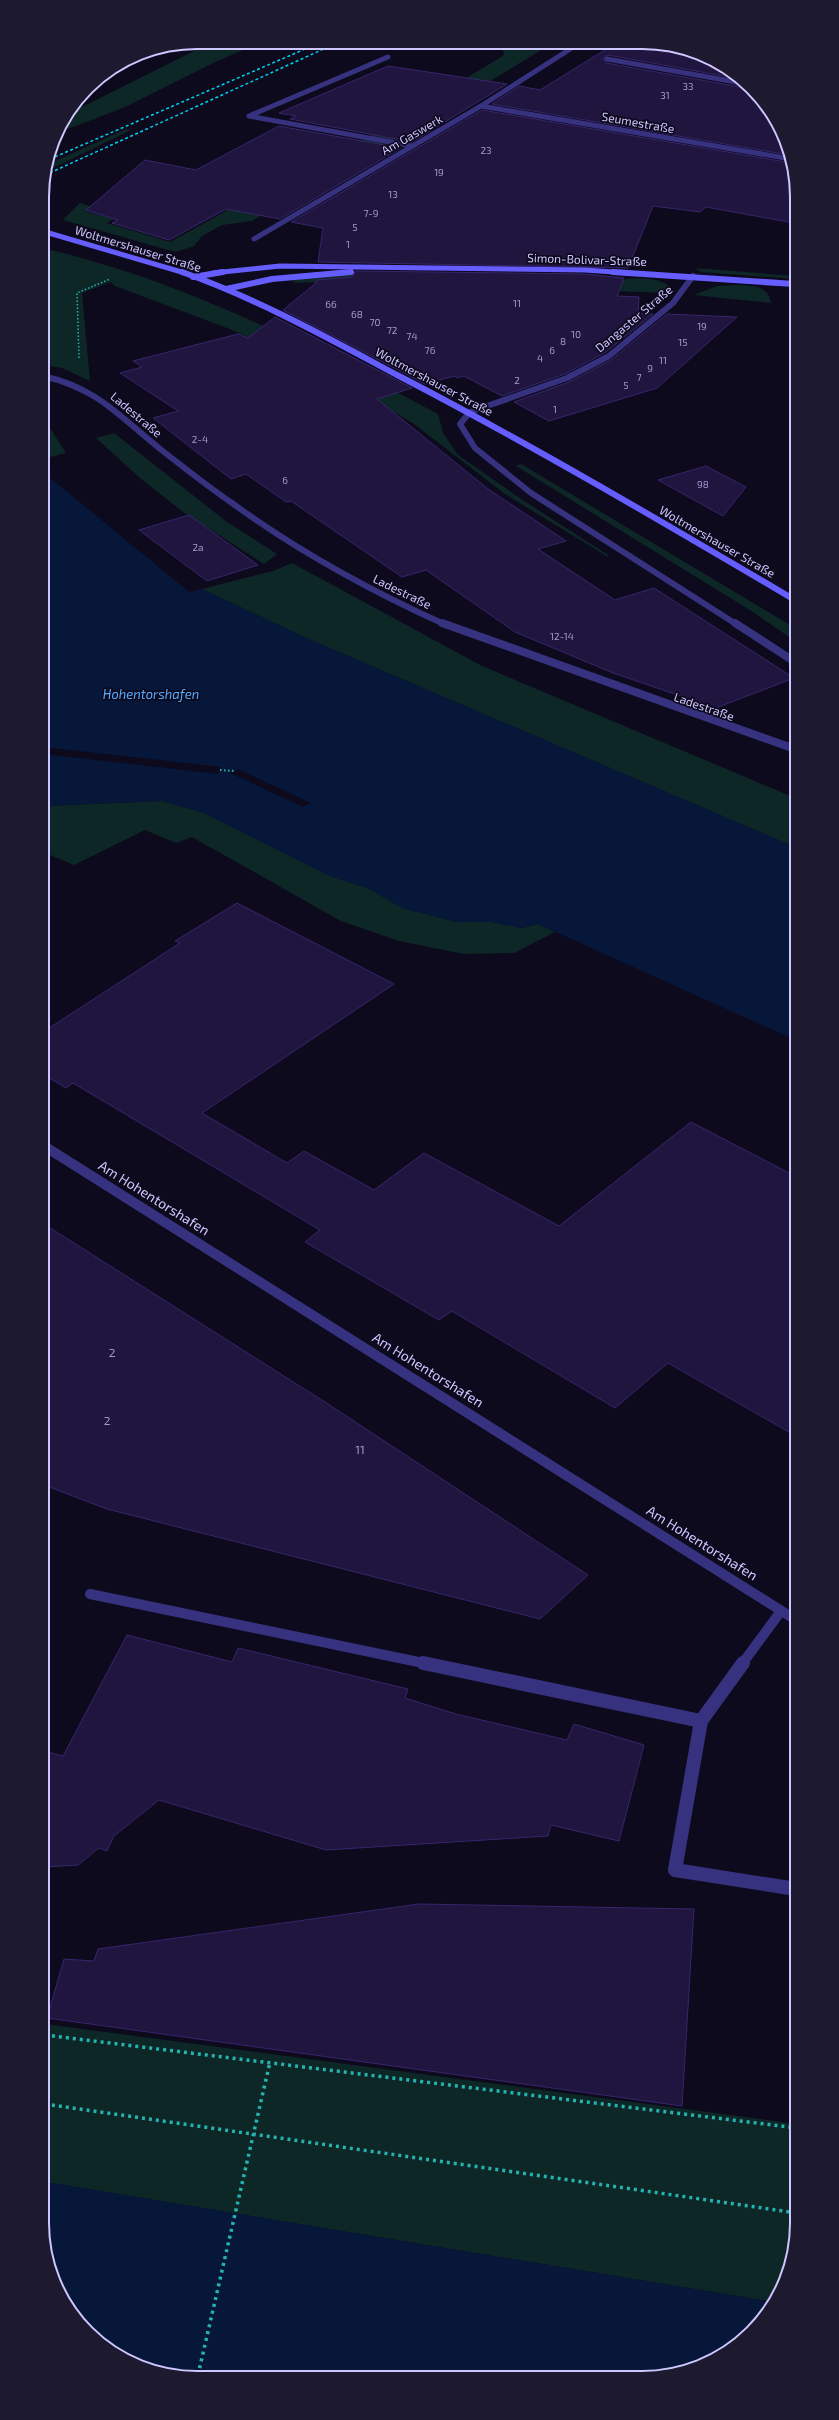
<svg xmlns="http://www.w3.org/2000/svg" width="839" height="2420" viewBox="0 0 839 2420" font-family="'Exo 2',sans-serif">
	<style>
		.green { fill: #0d2727 }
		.water { fill: #06173a }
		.pier { fill: #0e0a1d }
		.building { fill: #1f153f; stroke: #36266c }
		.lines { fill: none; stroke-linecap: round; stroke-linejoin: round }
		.path-far2 { stroke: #26b3af; stroke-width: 1.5; stroke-dasharray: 1.5 2; stroke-linecap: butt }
		.path-far1 { stroke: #26b3af; stroke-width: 2; stroke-dasharray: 1.5 2.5; stroke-linecap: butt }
		.path { stroke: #26b3af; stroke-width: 3.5; stroke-dasharray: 3 4; stroke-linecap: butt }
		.lane-far2 { stroke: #37327f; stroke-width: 5 }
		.lane-far1 { stroke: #37327f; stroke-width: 10 }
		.lane { stroke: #37327f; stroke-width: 14 }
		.street-far3 { stroke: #37327f; stroke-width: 5 }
		.street-far2 { stroke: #37327f; stroke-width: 6 }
		.street-far1 { stroke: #37327f; stroke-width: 8 }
		.street { stroke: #37327f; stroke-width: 10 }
		.secondary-far1 { stroke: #665dff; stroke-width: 5 }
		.secondary { stroke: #665dff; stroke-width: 6 }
		.rail { stroke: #00d2f1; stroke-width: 1.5; stroke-dasharray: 3 2.5; stroke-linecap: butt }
		.labels { text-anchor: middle; stroke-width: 3.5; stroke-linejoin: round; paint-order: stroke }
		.far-number-label { font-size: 10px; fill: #a29acf }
		.far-street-label { font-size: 12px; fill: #cec6ff; stroke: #0e0a1d }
		.number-label { font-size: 12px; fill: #a29acf }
		.far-water-label { font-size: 13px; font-style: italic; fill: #54abff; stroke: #0e0a1d }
		.street-label { font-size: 14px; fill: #cec6ff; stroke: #0e0a1d }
		.rim { fill: none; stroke: #cec6ff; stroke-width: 2 }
	</style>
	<rect width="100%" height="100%" fill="#0e0a1d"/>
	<!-- green -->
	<path class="green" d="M212,42H261L211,64L123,108L57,133L70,113Z
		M492,44H551L370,154L252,221L222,225L202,236L194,246L175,252L63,220L80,203L92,207L85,211L114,219L107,223L170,242L302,169L358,143L503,56L504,52L500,48L503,46Z
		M126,129L131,130L47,171L49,164Z
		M42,248C183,280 311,347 438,414L443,433L458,455L524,501L608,555V557L505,494L414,424L324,370L227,328L115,286L111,282L82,293L90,381L62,368L43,365Z
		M695,268L794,276V279L701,272Z
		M352,274L354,277L614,282C630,277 656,276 669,286L668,293L351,281L295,283L292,280Z
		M736,285C751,286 768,284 771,303L694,295L717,286Z
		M43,417L66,453L46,458L43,457Z
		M114,433L227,522L277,554L264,564L183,512L140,478L96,438Z
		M521,464L795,628V641L753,612L516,466Z
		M292,563L482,666L795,798V847L306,638L202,589L273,571Z
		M162,801L204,813L330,876L370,889L402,908L457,922H492L521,928L538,924L555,932L514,953L464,954L399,941L341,921L192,837L176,843L145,830L74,865L43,852V806Z
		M45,2024L797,2124V2233L785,2282L773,2302L45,2182Z"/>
	<!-- water -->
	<path class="water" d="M43,472L189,592L202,589L306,638L795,847V1040L538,924L521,928L492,922H457L402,908L370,889L330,876L204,813L162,801L43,806Z
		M45,2182L773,2302L759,2325L720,2357L672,2375H167L128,2362L88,2333L63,2300L45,2253Z"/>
	<!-- pier -->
	<path class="pier" d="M43,748V747L222,767L218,774L43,754Z
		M238,769L311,803L303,807L230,773Z"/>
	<!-- building -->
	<path class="building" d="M613,45H672L719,63L740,79L608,55L603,59L606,63L746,88L750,86L776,120L789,155L492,104L519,86L540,90Z
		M388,66L507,84L412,142L290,119L296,116L279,113Z
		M482,110L792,163L794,223L706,207L700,212L653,206L628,268L318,262L323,228L291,222Z
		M279,126L401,148L280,219L226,209L169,240L112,223L118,220L86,210L145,160L196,170Z
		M356,271L585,274L624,278L617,296L639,297L638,313L653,314L606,352L565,374L502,396L464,376L457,378L454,376L425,384L283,310L316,283V280L352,277Z
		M667,314L737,317L657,388L549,421L514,402L569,382L611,360Z
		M275,317L412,388L377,399L488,489L566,541L538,549L615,600L654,588L794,678L716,708L613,673L515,632L426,570L402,577L291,501L286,502L246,474L231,479L153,418L178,411L120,373L142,367L133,361L238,334L248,338Z
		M706,466L746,487L723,516L658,480Z
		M189,515L258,565L207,581L139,530Z
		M237,903L394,984L202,1113L287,1163L304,1151L374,1190L424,1153L559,1226L691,1122L795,1176L796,1436L668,1363L615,1408L452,1311L439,1320L305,1242L320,1230L73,1083L66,1088L44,1075L43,1032L180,943L175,941Z
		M44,1224L328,1404L588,1575L540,1619L107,1509L44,1485Z
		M127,1635L232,1662L238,1648L408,1689L405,1698L456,1714L567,1740L574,1724L644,1745L619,1841L551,1825L548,1836L326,1850L159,1800L114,1836L107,1851L99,1848L78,1865L45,1867L44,1751L63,1756Z
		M419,1904L694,1909L682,2106L47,2018L64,1959L94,1961L98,1949Z"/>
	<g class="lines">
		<!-- path-far2 -->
		<path class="path-far2" d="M79,358L77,293L110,279"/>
		<!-- path-far1 -->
		<path class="path-far1" d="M220,770L234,771"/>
		<!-- path -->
		<path class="path" d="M45,2035L797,2128
			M45,2104L797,2213
			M198,2375L270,2062"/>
		<!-- lane-far2 -->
		<path class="lane-far2" d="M564,53L578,44
			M388,57L249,116L412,146
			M607,59L747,84
			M126,61L144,53"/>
		<!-- lane-far1 -->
		<path class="lane-far1" d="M90,1594L428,1664
			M742,1664L781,1611"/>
		<!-- lane -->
		<path class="lane" d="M423,1663L701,1721
			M743,1663L701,1721L675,1870L796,1889"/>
		<!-- street-far3 -->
		<path class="street-far3" d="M481,106L791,159
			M254,239L481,106L564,53"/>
		<!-- street-far2 -->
		<path class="street-far2" d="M693,276L673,303L609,356L567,378L470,412L460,424L475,448L531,493L736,624
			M43,376C97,388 119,416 159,448C183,467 207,486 232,503C298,551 369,590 444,624"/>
		<!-- street-far1 -->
		<path class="street-far1" d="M442,623L795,749
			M735,623L795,662"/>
		<!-- street -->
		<path class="street" d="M44,1146L796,1620"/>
		<!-- secondary-far1 -->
		<path class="secondary-far1" d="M42,231L185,273
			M213,273L280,266L585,270L628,273
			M341,273L351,272"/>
		<!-- secondary -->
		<path class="secondary" d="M182,272C258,299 328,338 399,376C534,446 664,523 795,600
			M613,272L794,284
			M193,277L223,272
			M226,289L272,279L351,272"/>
		<!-- rail -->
		<path class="rail" d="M50,159L319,43
			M45,175L337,43"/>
	</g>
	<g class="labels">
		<!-- far-number labels -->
		<g class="far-number-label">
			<text x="688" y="90">33</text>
			<text x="665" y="99">31</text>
			<text x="486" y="154">23</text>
			<text x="439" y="176">19</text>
			<text x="393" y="198">13</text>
			<text x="371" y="217">7-9</text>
			<text x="355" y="231">5</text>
			<text x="348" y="248">1</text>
			<text x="517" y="307">11</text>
			<text x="331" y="308">66</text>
			<text x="357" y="318">68</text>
			<text x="375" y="326">70</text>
			<text x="702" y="330">19</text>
			<text x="392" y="334">72</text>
			<text x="576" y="338">10</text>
			<text x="412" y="340">74</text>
			<text x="563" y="345">8</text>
			<text x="683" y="346">15</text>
			<text x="430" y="354">76</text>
			<text x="552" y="354">6</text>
			<text x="540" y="362">4</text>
			<text x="663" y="364">11</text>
			<text x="650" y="372">9</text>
			<text x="639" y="381">7</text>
			<text x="517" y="384">2</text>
			<text x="626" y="389">5</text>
			<text x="555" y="413">1</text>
			<text x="200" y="443">2-4</text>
			<text x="285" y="484">6</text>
			<text x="703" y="488">98</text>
			<text x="198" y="551">2a</text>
			<text x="562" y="640">12-14</text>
		</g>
		<!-- far-street labels -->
		<g class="far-street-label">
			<text transform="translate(638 123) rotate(10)" y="4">Seumestraße</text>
			<text transform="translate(412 135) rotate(-30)" y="4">Am Gaswerk</text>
			<text transform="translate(138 249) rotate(17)" y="4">Woltmershauser Straße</text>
			<text transform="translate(587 260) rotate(2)" y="4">Simon-Bolivar-Straße</text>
			<text transform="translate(634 319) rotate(-40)" y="4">Dangaster Straße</text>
			<text transform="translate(434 382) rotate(28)" y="4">Woltmershauser Straße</text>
			<text transform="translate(136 415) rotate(40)" y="4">Ladestraße</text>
			<text transform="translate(717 542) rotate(30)" y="4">Woltmershauser Straße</text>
			<text transform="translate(402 592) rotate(26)" y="4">Ladestraße</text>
			<text transform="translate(704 707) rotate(19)" y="4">Ladestraße</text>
		</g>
		<!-- number labels -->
		<g class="number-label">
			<text x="112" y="1357">2</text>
			<text x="107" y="1425">2</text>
			<text x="360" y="1454">11</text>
		</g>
		<!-- far-water labels -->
		<g class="far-water-label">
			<text x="151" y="699">Hohentorshafen</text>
		</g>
		<!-- street labels -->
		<g class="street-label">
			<text transform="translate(154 1198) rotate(32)" y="5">Am Hohentorshafen</text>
			<text transform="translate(428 1370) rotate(32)" y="5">Am Hohentorshafen</text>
			<text transform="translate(702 1543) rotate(32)" y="5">Am Hohentorshafen</text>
		</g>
	</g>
	<!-- crop -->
	<path d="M0 0H839V2420H0ZM197 49H642A148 148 0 0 1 790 197V2223A148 148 0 0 1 642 2371H197A148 148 0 0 1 49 2223V197A148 148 0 0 1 197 49Z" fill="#1d192f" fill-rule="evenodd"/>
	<path class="rim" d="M197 49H642A148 148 0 0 1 790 197V2223A148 148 0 0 1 642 2371H197A148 148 0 0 1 49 2223V197A148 148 0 0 1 197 49Z"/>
</svg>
